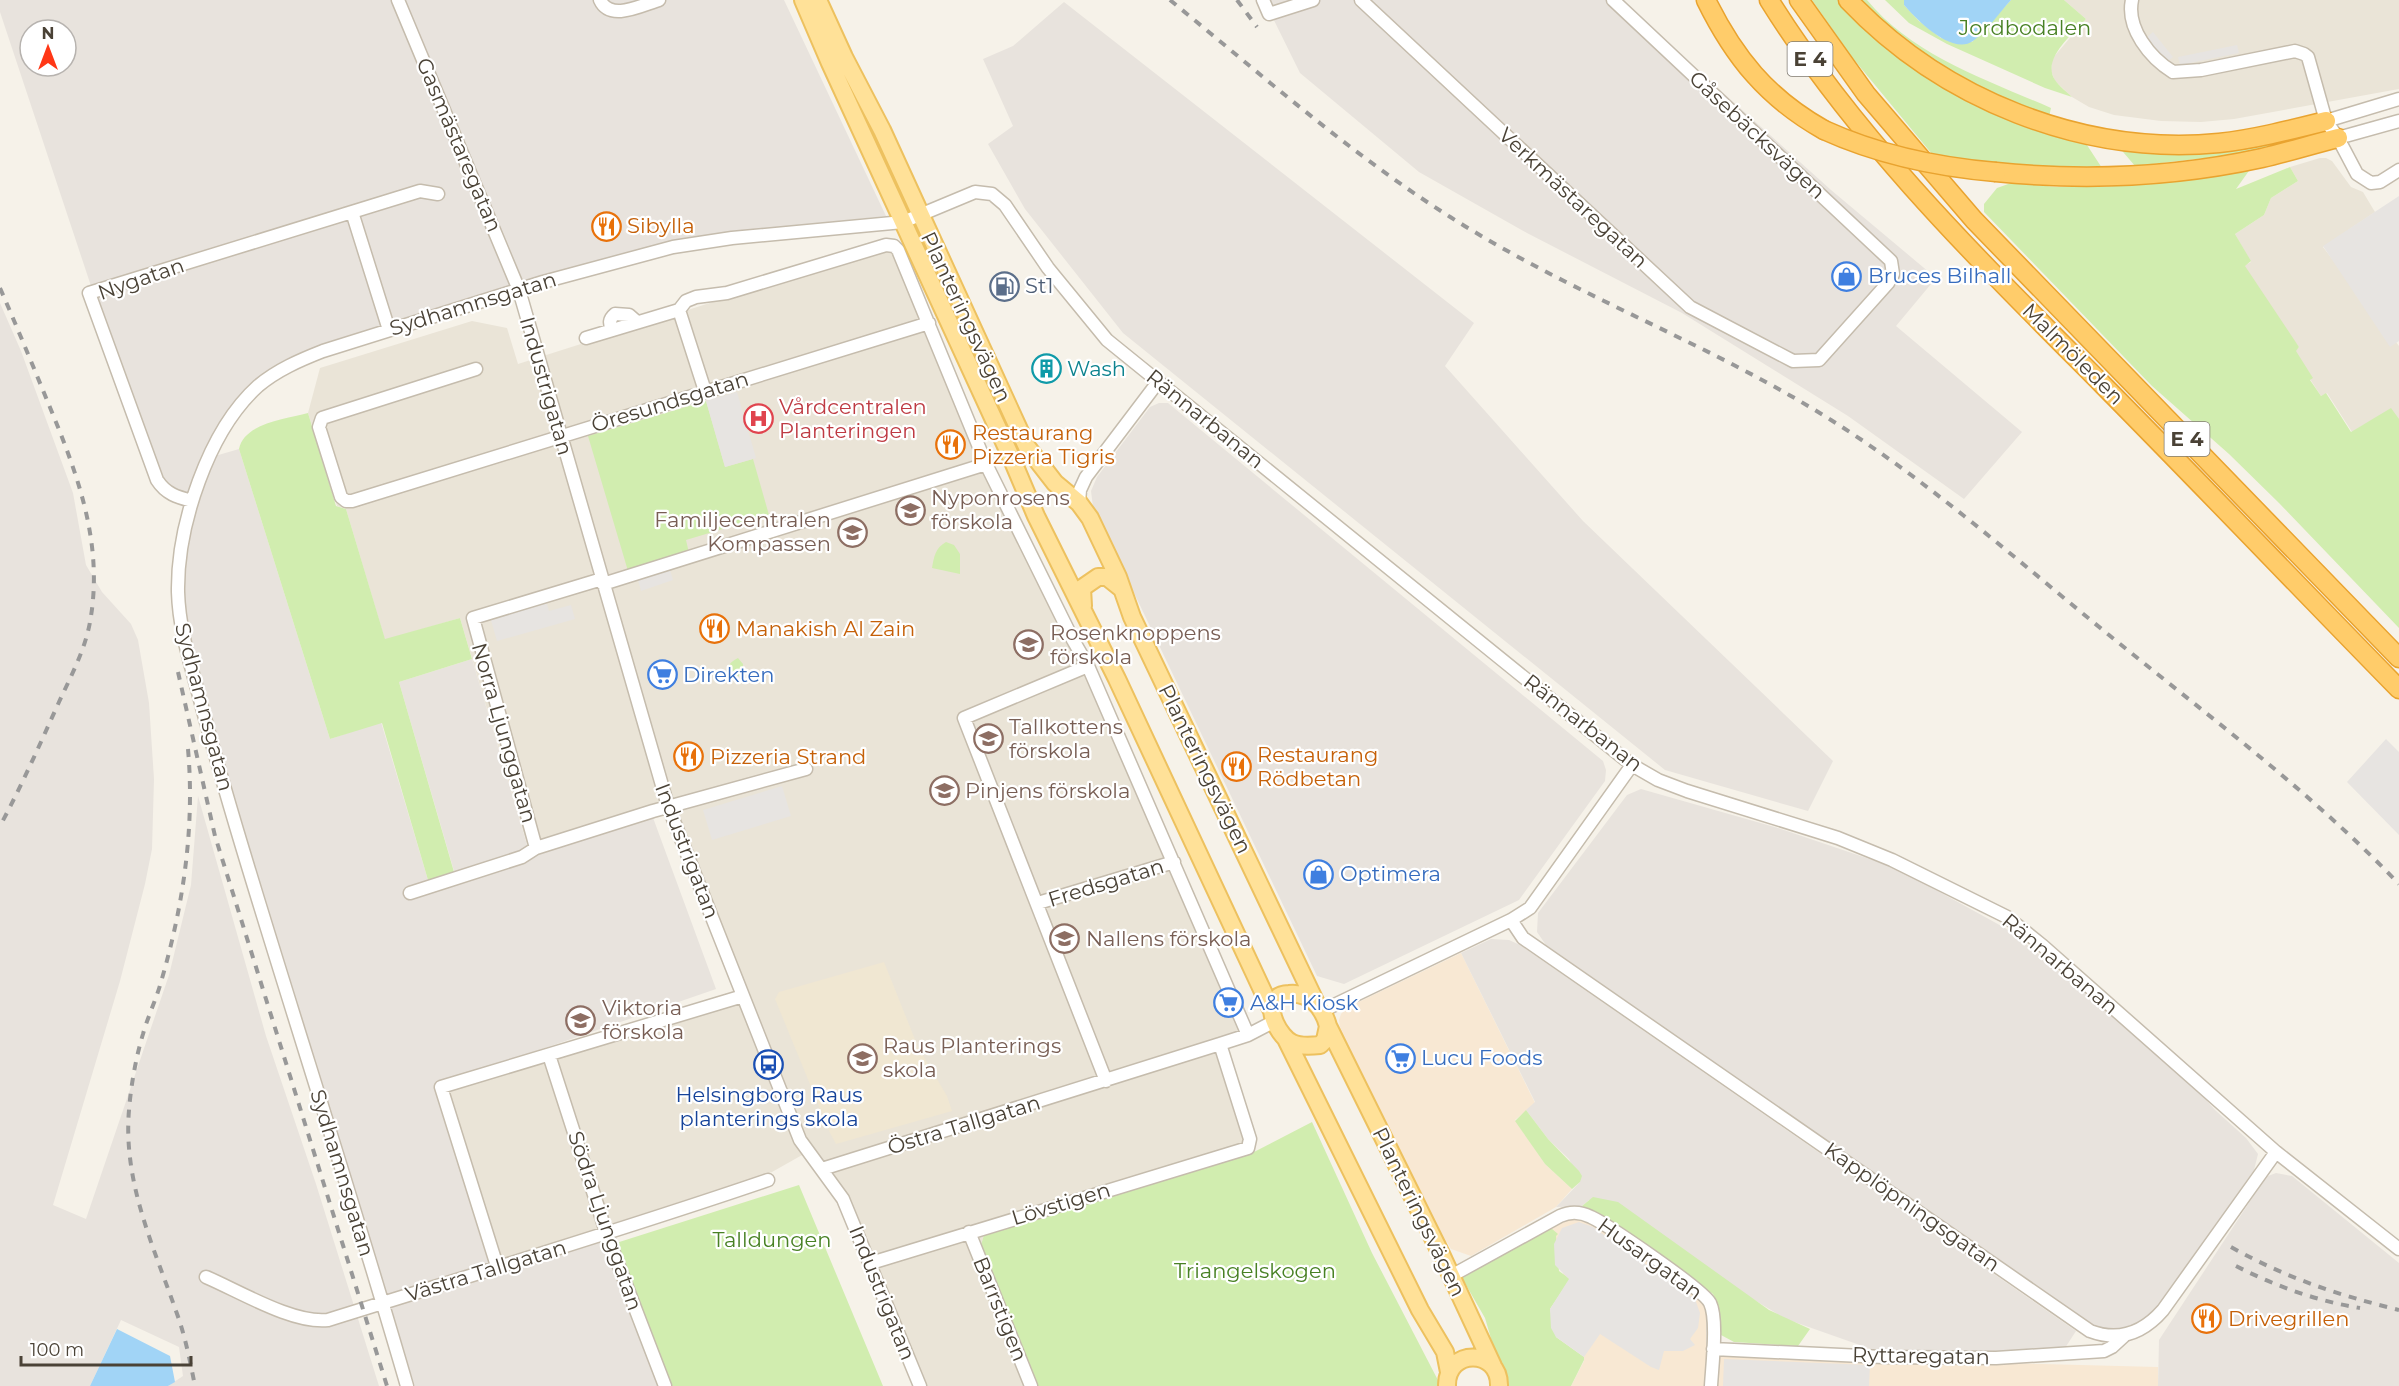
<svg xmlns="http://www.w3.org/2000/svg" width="2399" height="1386" viewBox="0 0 2399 1386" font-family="Montserrat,sans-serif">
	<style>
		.residential { fill: #eae4d7 }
		.commercial { fill: #f8e8d3 }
		.industrial { fill: #e8e3dd; fill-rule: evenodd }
		.education { fill: #f0e7d2 }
		.green { fill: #d1edaf }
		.parking { fill: #e7e4e1 }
		.water { fill: #a1d4f6 }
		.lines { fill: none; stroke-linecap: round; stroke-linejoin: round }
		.minor-casing { stroke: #c5bcad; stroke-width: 15 }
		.major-casing { stroke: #edc15f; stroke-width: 20 }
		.highway-casing { stroke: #e9a32f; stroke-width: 21 }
		.minor { stroke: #fff; stroke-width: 12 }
		.major { stroke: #ffe198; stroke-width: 16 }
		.highway { stroke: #ffcc6a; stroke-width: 18 }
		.rail { stroke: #989898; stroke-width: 4; stroke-dasharray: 8 8; stroke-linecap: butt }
		.highway-bridge-casing { stroke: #e9a32f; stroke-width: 21; stroke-linecap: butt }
		.highway-bridge { stroke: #ffcc6a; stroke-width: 18 }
		.labels { text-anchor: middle; stroke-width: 4.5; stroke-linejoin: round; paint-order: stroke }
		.shield { fill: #fff; stroke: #807b72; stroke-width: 1.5 }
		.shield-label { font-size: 20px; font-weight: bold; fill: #4a4236 }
		.park-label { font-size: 21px; fill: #488124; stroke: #fff }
		.street-label { font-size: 21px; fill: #4a4236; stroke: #fff }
		.food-label { font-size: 21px; fill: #c56008; stroke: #fff; text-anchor: start }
		.shop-label { font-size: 21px; fill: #366cbe; stroke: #fff; text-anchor: start }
		.service-label { font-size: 21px; fill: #4e5e75; stroke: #fff; text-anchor: start }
		.culture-label { font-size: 21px; fill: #0d838f; stroke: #fff; text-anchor: start }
		.health-label { font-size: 21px; fill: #be3a42; stroke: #fff; text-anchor: start }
		.education-label { font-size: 21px; fill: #785e54; stroke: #fff; text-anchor: start }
		.transit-label { font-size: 21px; fill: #164399; stroke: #fff }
	</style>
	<rect width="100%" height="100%" fill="#f6f2e9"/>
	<!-- residential -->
	<path class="residential" d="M2064,0H2399V89L2234,119L2201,122L2161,121L2114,115L2089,107L2072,97L2055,81L2051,71L2052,59L2086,19Z
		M2320,158H2326L2332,161L2351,187L2363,192L2375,212L2323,247L2399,346V419L2363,425L2352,432L2327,393L2321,396L2310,379L2312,377L2295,351L2299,347L2283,327L2244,266L2251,262L2235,234L2264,215L2271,198L2298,181L2290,167Z
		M886,247H890L921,310L920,323L979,462L1087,669L1245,1033L1217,1042L1254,1152L984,1235L981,1245L1038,1386H923L875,1267L811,1150L772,1172L500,1260L445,1089L748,998L669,804L528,848L460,618L385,640L346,509L337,506L308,413L320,368L472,321L507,328L518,364Z"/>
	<!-- commercial -->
	<path class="commercial" d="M1461,953L1535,1103L1515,1120L1545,1164L1572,1189L1556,1207L1471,1256L1451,1249L1447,1242L1442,1244L1340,1029L1339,1020L1341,1014L1346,1008Z
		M1578,1219L1592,1222L1701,1299L1706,1310V1355L2158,1367V1386H1571L1584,1361L1553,1231L1551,1228L1567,1220Z"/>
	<!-- industrial -->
	<path class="industrial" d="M0,0H784L886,216L731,232L545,275L257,382L189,496L174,491L162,478L91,286L0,12ZM30,30H66V66H30Z
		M1264,0H1620L1831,190L1936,278L1896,326L2022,432L1964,499L1848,416L1682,313L1527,233L1419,172L1300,73Z
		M1064,2L1474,323L1445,366L1583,521L1833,761L1808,811L1665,770L1123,333L1025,209L988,144L1013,126L983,59L1013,46Z
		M0,303L21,351L73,493L86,565L102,592L131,624L138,640L149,703L154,779L152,849L145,884L120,981L53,1205L86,1219L169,975L191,885L198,796L266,1036L316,1184L379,1386H168L183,1376L179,1347L121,1320L90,1386H0Z
		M1159,403H1168L1603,761L1606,770L1605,781L1519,900L1344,984L1317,976L1093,507L1091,491L1097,477L1150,407Z
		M239,449L330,739L381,722L428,880L454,871L399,682L472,659L530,855L652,815L716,989L438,1085L493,1263L384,1297L264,907L185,629L182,572L196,502L215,456Z
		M1641,789L1778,828L1896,868L2005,928L2035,951L2185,1076L2215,1110L2246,1138L2258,1154L2254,1170L2152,1316L2133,1329L2106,1331L2091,1325L1546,945L1537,932L1538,913L1627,795Z
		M1491,939L1509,940L1520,945L2076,1331L2065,1348L1996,1353L1871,1349L1786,1319L1589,1200L1582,1206L1556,1207L1580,1182L1569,1159L1548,1139L1526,1110L1535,1102L1461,953Z
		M2276,1173L2292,1176L2399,1263V1386H2158L2159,1340L2262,1183L2268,1176Z
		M602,1237L660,1386H415L389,1306Z"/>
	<!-- education -->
	<path class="education" d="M884,962L918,1047L947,1096L952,1111L836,1144L830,1133L775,999L779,992Z"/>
	<!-- green -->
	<path class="green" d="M1812,0H1840L1985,108L2037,130L2085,142L2102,168L2010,166L1932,154L1851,56Z
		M1858,0H1867C1912,55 1987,80 2051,108L2049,117L1986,94L1909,46Z
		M1885,0H1904V5L1919,21L1941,38L1972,42L2011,0H2064L2086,19C2073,34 2041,59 2055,80C2059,86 2067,92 2072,97L2045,88L1947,44L1909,23Z
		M2314,133L2306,139L2249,153L2135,166L2118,146Z
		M2290,167L2298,181L2271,198L2264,215L2235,234L2251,261L2245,266L2299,347L2296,351L2313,378L2310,380L2321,396L2326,393L2351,432L2391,408L2399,419V628L2279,503L2229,454L2152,386L1984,212V204L1997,188L2011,183L2057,187H2100L2144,184L2251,168L2236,189Z
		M706,401L725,467L753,459L769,515L686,540L689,553L628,571L588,436Z
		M308,413L336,506L346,509L385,639L460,618L472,659L399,682L454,872L428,880L382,723L330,739L239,449C244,423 286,419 308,413Z
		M946,542L954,545L960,554V574L932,568C934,557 935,548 946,542Z
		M738,658L743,664V672L737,677H729L726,674C728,665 730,662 738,658Z
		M1526,1110L1548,1139L1579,1171L1582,1176L1580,1182L1572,1189L1545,1164L1515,1121Z
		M1312,1122L1372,1253L1441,1386H1038L981,1245L984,1235L1254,1152Z
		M799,1185L883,1386H670L613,1244Z
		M1593,1197L1618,1202L1769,1310L1810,1329L1798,1346L1734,1342L1721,1335L1719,1309L1713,1294L1599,1214L1582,1206Z
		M1551,1228L1558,1234L1556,1236L1559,1271L1570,1279L1550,1309L1556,1337L1584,1357V1360L1571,1386H1505L1485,1318L1462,1278Z"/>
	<!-- parking -->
	<path class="parking" d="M2153,32L2173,57L2167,62L2146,38Z
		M2237,45L2239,53L2180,65L2178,57Z
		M2399,196V341L2390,347L2323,246Z
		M737,392L756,458L725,467L706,401Z
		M670,570L673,580L641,591L638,580Z
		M546,601L549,611L571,605L575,619L497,641L490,617Z
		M2386,739L2399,752V835L2347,782Z
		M782,786L791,816L712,840L703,810Z
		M1579,1222L1593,1227L1695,1299L1700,1313L1698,1328L1690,1339L1695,1345L1683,1351H1664L1659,1370L1651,1367L1600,1334L1584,1357L1556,1337L1551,1328L1550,1309L1569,1279L1555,1265L1554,1244L1562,1228Z
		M1724,1359L1870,1365L1869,1386H1723Z"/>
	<!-- water -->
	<path class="water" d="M1904,0H2011C1999,13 1987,31 1973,41C1952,56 1916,19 1904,5Z
		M117,1329L170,1356L175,1382L168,1386H90Z"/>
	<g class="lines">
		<defs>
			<path id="minor" d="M398,0L519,290L668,806L800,1140L843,1199L920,1386
				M600,0C610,22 642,5 659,0
				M1263,0L1269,14L1313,0
				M1361,0L1690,307L1793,361L1819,360L1888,283L1893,274L1891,261L1613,0
				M2132,0C2126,28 2150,58 2173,72L2201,70L2295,51L2304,54L2308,57L2326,121L2338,138L2357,174L2371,183L2380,182L2399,170
				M2326,121L2399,99
				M2338,138L2399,121
				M352,212L389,330
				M679,310L705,391
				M612,330C609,323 609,319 615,314L629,315L637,322
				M586,338L679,310L686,301L696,297L727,293L886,245L894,246L898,250L986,464L1073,640L1088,666L1248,1035
				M476,369L322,418L319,427L341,497L346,501H352L929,323
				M192,501C177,497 166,494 157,480L89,293L420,191L438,194
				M1079,503L1080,490L1086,477L1158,382
				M603,584L986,464
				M1088,666L964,718L1106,1081
				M536,848L473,618L602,579
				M410,893L522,857L536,848L653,811L806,769
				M1038,903L1174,862
				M1511,920L1523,938L2090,1331C2119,1342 2143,1333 2163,1310L2276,1152
				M1322,1011L1511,920L1530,908L1632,765
				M549,1055L607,1235L665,1386
				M822,1169L1220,1044L1248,1035L1275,1021
				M969,1232L1031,1386
				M871,1263L1248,1148L1250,1139L1220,1044
				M497,1266L441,1087L743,996
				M1451,1276L1560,1216C1571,1211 1581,1212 1591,1217C1608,1225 1704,1290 1710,1303C1718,1319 1712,1367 1711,1386
				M206,1277C239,1291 293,1324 328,1320C475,1274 622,1230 768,1180
				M1713,1349L1883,1357L1996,1358L2104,1351L2112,1347L2124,1336
				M407,1386C355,1206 297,1029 243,850C227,797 212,745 198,692C189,659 179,627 178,592C177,526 208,431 258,386C277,370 300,360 323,351L543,282L673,247L732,238L903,222L975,192L992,194L1005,205L1048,268L1107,340L1632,765L1658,780L1687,791L1838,838L1892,860L2007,917L2043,946L2276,1152L2399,1249"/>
			<path id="major" d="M803,0L830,63L1011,457L1036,516L1117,679L1272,1011
				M818,0L844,57L882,130L1027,447L1055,483L1079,503L1090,518L1118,577L1132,617L1316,1003
				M1083,606L1082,588L1098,577H1107L1122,589
				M1328,1026L1325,1040L1320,1045C1311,1046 1300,1047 1292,1043C1280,1037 1265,1011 1276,999C1279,995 1284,994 1289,994C1310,992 1323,1007 1328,1026L1441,1254L1493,1366
				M1286,1039L1420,1310L1445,1352L1449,1372
				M1447,1386C1446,1348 1500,1348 1499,1386"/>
			<path id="highway" d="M1706,0C1734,57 1767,98 1824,130
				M1769,0C1858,143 1986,267 2104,386C2203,486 2300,588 2399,689
				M1799,0L1866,94L1974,220L2399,658
				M1848,0C1942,99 2082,156 2219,143C2255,139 2290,130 2326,121
				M1996,172C2085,181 2175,177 2262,158C2288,152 2313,144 2338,138"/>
		</defs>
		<!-- minor casing -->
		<use href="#minor" class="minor-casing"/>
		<!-- major casing -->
		<use href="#major" class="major-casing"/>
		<!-- highway casing -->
		<use href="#highway" class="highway-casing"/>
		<!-- minor -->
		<use href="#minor" class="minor"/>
		<!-- major -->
		<use href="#major" class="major"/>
		<!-- highway -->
		<use href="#highway" class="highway"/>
		<!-- rail -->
		<path class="rail" d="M1170,0C1268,80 1364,166 1473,231C1589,301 1717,348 1831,420C1930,482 2019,562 2109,635C2207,715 2311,792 2399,884
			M1237,0L1257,27
			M0,288C17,327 33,366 49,405C78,475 104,545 90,622C85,650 71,676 59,702C40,744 22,785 0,826
			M178,672L215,836L387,1386
			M188,749C195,828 183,907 161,982C156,1000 148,1016 143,1034C136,1057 131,1085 129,1110C123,1182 153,1245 176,1311C185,1335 190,1361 195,1386
			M2231,1247C2286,1278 2338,1295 2399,1310
			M2236,1266C2275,1286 2317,1301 2360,1308"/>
		<defs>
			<path id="highway-bridge" d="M1824,130C1879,155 1936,167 1996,172"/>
		</defs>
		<!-- highway-bridge casing -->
		<use href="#highway-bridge" class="highway-bridge-casing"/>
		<!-- highway-bridge -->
		<use href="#highway-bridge" class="highway-bridge"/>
	</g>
	<!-- icons -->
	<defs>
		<symbol id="restaurant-ring" viewBox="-11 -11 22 22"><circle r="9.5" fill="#fff" stroke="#e8710a" stroke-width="1.5"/><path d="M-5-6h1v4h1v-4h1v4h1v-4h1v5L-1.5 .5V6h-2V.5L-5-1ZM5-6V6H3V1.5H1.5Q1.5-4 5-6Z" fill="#e8710a"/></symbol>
		<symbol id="shop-ring" viewBox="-11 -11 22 22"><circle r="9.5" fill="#fff" stroke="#3f7fe0" stroke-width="1.5"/><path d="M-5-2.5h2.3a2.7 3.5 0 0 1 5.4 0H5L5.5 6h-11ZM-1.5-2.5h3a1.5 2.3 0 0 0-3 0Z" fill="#3f7fe0"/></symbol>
		<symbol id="fuel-ring" viewBox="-11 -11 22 22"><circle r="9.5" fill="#fff" stroke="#5c6f8a" stroke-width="1.5"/><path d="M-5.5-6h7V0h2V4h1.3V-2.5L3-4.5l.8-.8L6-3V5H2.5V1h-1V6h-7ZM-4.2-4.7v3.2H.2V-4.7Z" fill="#5c6f8a"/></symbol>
		<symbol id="building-ring" viewBox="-11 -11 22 22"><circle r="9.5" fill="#fff" stroke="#0f9aa8" stroke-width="1.5"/><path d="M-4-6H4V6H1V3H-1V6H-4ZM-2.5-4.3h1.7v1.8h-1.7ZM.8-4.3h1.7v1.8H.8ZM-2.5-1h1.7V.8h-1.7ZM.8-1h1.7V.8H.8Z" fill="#0f9aa8"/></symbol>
		<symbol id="hospital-ring" viewBox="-11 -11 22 22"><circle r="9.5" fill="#fff" stroke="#e0444e" stroke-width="1.5"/><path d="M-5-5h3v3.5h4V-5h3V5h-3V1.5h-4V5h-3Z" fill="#e0444e"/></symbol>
		<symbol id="school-ring" viewBox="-11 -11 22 22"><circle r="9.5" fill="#fff" stroke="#8d6e63" stroke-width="1.5"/><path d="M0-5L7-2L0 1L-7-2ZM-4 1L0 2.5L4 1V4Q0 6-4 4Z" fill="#8d6e63"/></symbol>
		<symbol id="supermarket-ring" viewBox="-11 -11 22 22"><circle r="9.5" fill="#fff" stroke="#3f7fe0" stroke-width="1.5"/><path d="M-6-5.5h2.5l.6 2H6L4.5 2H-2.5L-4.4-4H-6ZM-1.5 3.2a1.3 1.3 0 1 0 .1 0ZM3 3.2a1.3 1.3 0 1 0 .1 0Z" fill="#3f7fe0"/></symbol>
		<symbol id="bus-ring" viewBox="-11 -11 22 22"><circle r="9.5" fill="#fff" stroke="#1a4fb4" stroke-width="1.5"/><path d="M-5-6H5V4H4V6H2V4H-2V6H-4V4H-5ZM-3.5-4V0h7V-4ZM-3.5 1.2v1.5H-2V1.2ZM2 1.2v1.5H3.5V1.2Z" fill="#1a4fb4"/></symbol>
	</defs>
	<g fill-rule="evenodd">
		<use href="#restaurant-ring" x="590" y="210" width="33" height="33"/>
		<use href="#shop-ring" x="1830" y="260" width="33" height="33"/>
		<use href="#fuel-ring" x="988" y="270" width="33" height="33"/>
		<use href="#building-ring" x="1030" y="352" width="33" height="33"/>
		<use href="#hospital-ring" x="742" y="402" width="33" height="33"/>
		<use href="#restaurant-ring" x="934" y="428" width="33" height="33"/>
		<use href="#school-ring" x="894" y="494" width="33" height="33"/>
		<use href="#school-ring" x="836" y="516" width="33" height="33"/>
		<use href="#restaurant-ring" x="698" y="612" width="33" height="33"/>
		<use href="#school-ring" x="1012" y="628" width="33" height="33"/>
		<use href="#supermarket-ring" x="646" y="658" width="33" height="33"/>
		<use href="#school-ring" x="972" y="722" width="33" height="33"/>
		<use href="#restaurant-ring" x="672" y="740" width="33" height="33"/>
		<use href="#restaurant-ring" x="1220" y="750" width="33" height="33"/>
		<use href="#school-ring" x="928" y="774" width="33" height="33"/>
		<use href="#shop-ring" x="1302" y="858" width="33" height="33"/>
		<use href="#school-ring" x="1048" y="922" width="33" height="33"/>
		<use href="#supermarket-ring" x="1212" y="986" width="33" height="33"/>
		<use href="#school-ring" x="564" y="1004" width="33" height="33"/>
		<use href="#school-ring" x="846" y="1042" width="33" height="33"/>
		<use href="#supermarket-ring" x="1384" y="1042" width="33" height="33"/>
		<use href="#bus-ring" x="752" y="1048" width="33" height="33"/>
		<use href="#restaurant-ring" x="2190" y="1302" width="33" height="33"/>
	</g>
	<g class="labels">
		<!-- shield labels -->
		<g class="shield">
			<rect x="1787.5" y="42" width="45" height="34" rx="4.5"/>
			<rect x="2164.5" y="422" width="45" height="34" rx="4.5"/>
		</g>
		<g class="shield-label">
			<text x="1810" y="66">E 4</text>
			<text x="2187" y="446">E 4</text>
		</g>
		<!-- park labels -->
		<g class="park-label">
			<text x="2025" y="35">Jordbodalen</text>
			<text x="772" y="1247">Talldungen</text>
			<text x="1255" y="1278">Triangelskogen</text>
		</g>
		<!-- street labels -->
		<g class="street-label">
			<text transform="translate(1757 135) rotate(43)" y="7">Gåsebäcksvägen</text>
			<text transform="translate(459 145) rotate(67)" y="7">Gasmästaregatan</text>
			<text transform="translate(1573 198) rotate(43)" y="7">Verkmästaregatan</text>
			<text transform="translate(141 279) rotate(-19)" y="7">Nygatan</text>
			<text transform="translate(473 304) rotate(-17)" y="7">Sydhamnsgatan</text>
			<text transform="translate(966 317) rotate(65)" y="7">Planteringsvägen</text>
			<text transform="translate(2073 354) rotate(45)" y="7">Malmöleden</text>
			<text transform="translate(546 386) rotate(74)" y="7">Industrigatan</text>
			<text transform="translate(670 402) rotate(-17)" y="7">Öresundsgatan</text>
			<text transform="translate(1205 419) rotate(39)" y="7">Rännarbanan</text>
			<text transform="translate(204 707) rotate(75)" y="7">Sydhamnsgatan</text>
			<text transform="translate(1583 723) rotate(38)" y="7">Rännarbanan</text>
			<text transform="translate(504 733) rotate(74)" y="7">Norra Ljunggatan</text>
			<text transform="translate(1205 769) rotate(64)" y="7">Planteringsvägen</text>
			<text transform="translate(687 851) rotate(69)" y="7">Industrigatan</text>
			<text transform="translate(1106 883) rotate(-17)" y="7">Fredsgatan</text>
			<text transform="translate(2060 964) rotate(40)" y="7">Rännarbanan</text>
			<text transform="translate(964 1125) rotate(-17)" y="7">Östra Tallgatan</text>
			<text transform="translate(342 1173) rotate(73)" y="7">Sydhamnsgatan</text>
			<text transform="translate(1061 1204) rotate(-17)" y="7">Lövstigen</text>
			<text transform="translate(1912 1207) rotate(35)" y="7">Kapplöpningsgatan</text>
			<text transform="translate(1419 1212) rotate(64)" y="7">Planteringsvägen</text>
			<text transform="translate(605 1221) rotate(71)" y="7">Södra Ljunggatan</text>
			<text transform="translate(1650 1259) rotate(36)" y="7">Husargatan</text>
			<text transform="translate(486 1271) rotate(-17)" y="7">Västra Tallgatan</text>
			<text transform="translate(882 1293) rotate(68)" y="7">Industrigatan</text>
			<text transform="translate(1000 1309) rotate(68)" y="7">Barrstigen</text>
			<text transform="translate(1921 1356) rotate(1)" y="7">Ryttaregatan</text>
		</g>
		<!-- food labels -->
		<g class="food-label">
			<text x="627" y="233">Sibylla</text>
			<text x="972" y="440">Restaurang<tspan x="972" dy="24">Pizzeria Tigris</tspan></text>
			<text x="736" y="636">Manakish Al Zain</text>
			<text x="1257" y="762">Restaurang<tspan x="1257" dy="24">Rödbetan</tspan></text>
			<text x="710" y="764">Pizzeria Strand</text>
			<text x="2228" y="1326">Drivegrillen</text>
		</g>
		<!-- shop labels -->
		<g class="shop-label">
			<text x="1868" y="283">Bruces Bilhall</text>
			<text x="683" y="682">Direkten</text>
			<text x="1340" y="881">Optimera</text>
			<text x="1250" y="1010">A&amp;H Kiosk</text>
			<text x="1421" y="1065">Lucu Foods</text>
		</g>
		<!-- service labels -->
		<g class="service-label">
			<text x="1025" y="293">St1</text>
		</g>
		<!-- culture labels -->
		<g class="culture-label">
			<text x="1067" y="376">Wash</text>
		</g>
		<!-- health labels -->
		<g class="health-label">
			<text x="779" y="414">Vårdcentralen<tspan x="779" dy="24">Planteringen</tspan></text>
		</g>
		<!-- education labels -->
		<g class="education-label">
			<text x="931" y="505">Nyponrosens<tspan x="931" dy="24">förskola</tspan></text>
			<text x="831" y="527" text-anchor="end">Familjecentralen<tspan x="831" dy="24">Kompassen</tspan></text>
			<text x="1050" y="640">Rosenknoppens<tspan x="1050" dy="24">förskola</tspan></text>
			<text x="1009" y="734">Tallkottens<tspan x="1009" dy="24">förskola</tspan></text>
			<text x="965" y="798">Pinjens förskola</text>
			<text x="1086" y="946">Nallens förskola</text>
			<text x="602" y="1015">Viktoria<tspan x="602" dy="24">förskola</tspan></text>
			<text x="883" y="1053">Raus Planterings<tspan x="883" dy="24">skola</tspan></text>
		</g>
		<!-- transit labels -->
		<g class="transit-label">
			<text x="769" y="1102">Helsingborg Raus<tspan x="769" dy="24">planterings skola</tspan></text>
		</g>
	</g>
	<!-- north arrow -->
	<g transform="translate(48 48)"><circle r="28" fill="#ffffff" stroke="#b7b3af" stroke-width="1.5"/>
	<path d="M0-4.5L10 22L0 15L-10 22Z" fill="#ff3716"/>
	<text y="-9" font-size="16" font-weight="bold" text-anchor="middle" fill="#4a4236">N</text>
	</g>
	<!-- scale -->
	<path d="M21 1356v9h170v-9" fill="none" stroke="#4a4236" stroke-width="3"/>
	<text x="30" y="1356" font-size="18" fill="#4a4236" stroke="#ffffff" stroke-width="4.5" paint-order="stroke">100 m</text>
</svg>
